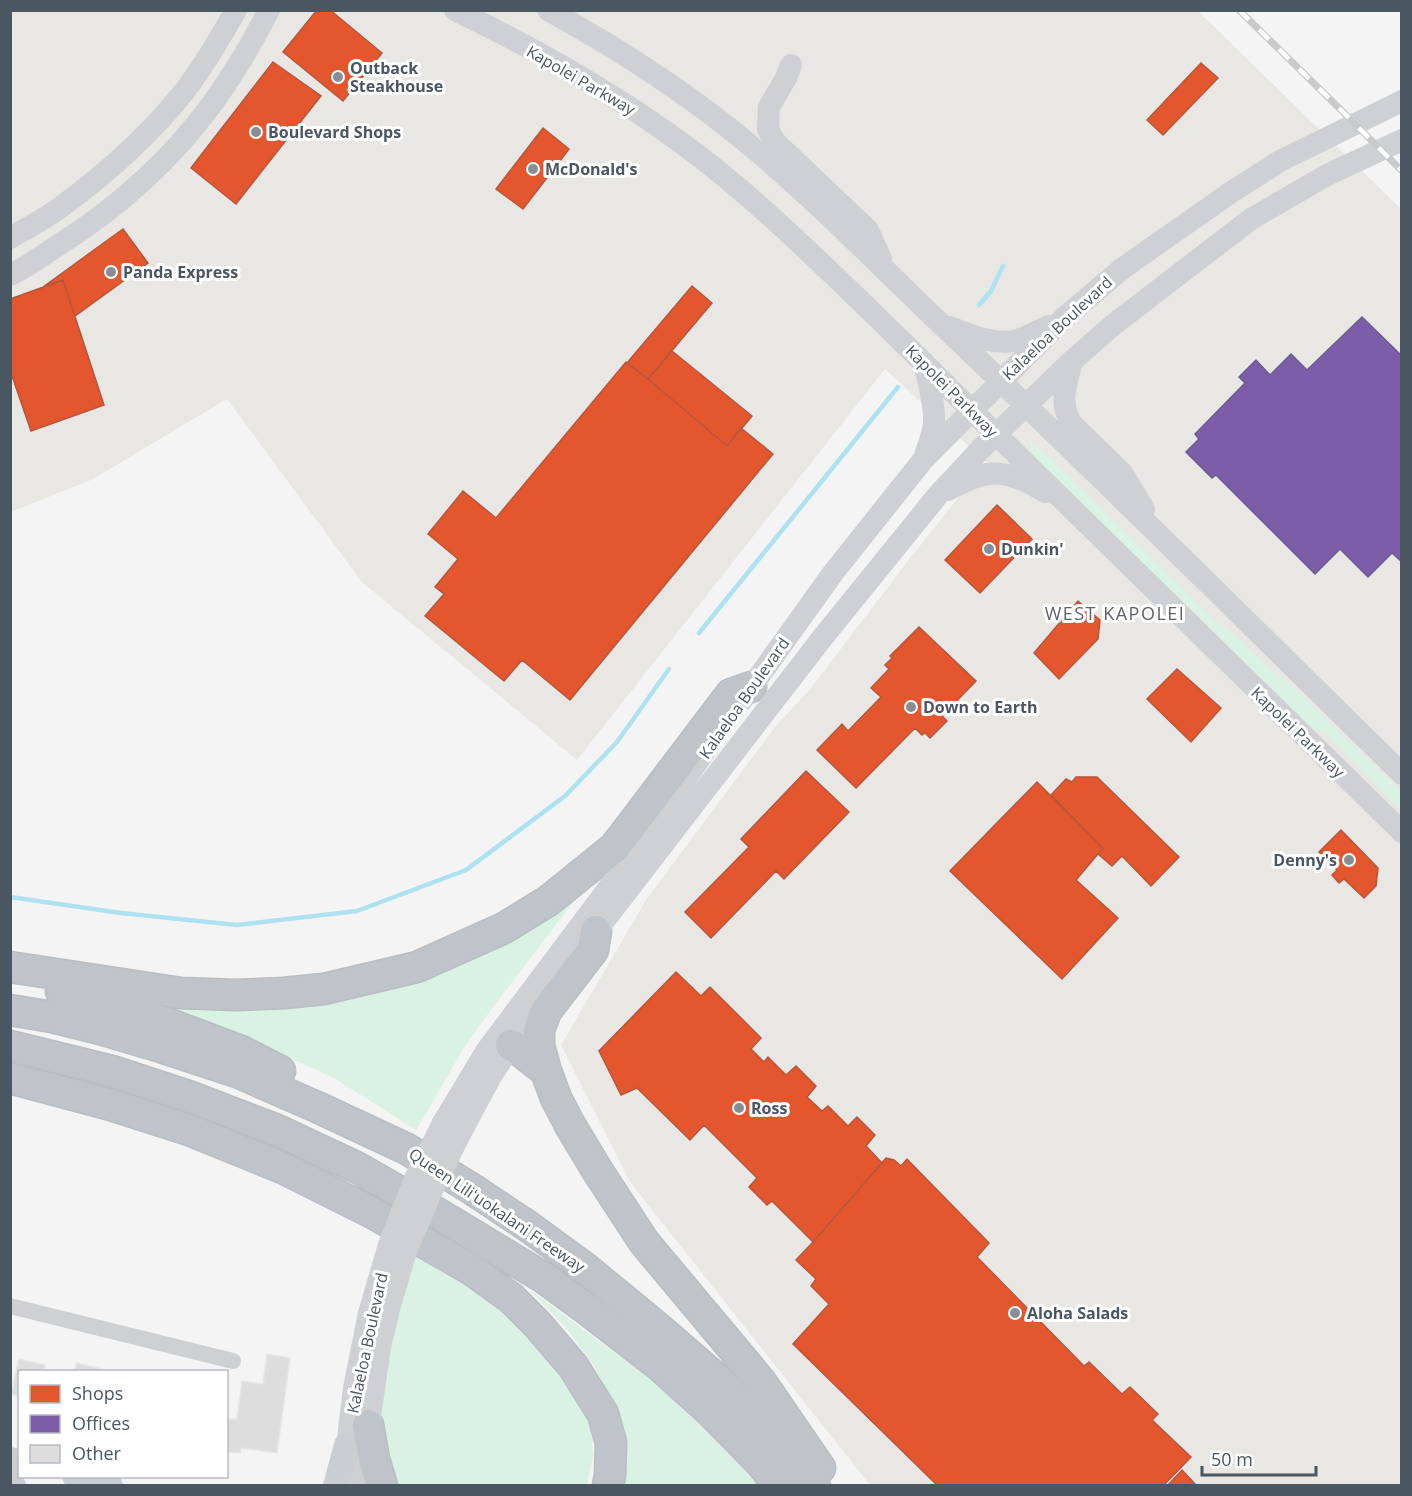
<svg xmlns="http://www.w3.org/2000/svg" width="1412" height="1496" viewBox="0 0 1412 1496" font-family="'Open Sans',sans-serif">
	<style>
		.commercial { fill: #e8e7e3 }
		.green { fill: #d9f2e3 }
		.shops { fill: #e4572e; stroke: #b6573d; stroke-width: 1.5 }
		.offices { fill: #7b5ea7; stroke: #6c5c92; stroke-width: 1.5 }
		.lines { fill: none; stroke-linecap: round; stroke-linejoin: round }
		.stream { stroke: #aee2f0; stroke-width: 4.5 }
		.building { fill: #ddddde; stroke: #e5e6e7; stroke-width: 1.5 }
		.highway-casing { stroke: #b9bec3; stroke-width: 33 }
		.street { stroke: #ced0d2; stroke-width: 16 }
		.secondary { stroke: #ced0d4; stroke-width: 22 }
		.primary { stroke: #caced1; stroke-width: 26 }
		.highway { stroke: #bec4c9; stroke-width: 30 }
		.rail-casing { stroke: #c9cacc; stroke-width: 7 }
		.rail { stroke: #fff; stroke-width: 4.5; stroke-dasharray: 14; stroke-linecap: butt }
		.secondary-bridge { stroke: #ced0d4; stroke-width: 22 }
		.poi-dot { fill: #868d94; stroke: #fff; stroke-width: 2 }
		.labels { text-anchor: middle; stroke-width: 6; stroke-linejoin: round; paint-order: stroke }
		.poi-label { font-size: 16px; font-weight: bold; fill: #4a5661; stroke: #fff; text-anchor: start }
		.street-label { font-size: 16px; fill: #4a5661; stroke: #fff }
		.neighbourhood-label { font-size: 18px; letter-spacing: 1.5px; fill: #5f6368; stroke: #fff }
	</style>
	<rect width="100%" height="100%" fill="#f4f4f4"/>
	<!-- commercial -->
	<path class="commercial" d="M11,11H1198L1401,209V1485H870L630,1182L561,1045L646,900L775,727L811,688L904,566L958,498L976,486L994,483L1015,489L885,369L577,760L362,582L227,399L93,479L11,512Z"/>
	<!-- green -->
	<path class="green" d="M1031,443L1046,453L1216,622L1230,630L1267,666L1286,680L1401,791V810L1325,733L1310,728L1030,453Z
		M597,871L493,1007L465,1046L416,1130L337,1080L304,1064L196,1017L126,993L346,989Z
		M412,1247L519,1320L578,1395L592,1433L593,1456L587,1485L390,1486L384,1472L379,1396Z
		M530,1290L653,1381L684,1409L695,1416L765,1485H620L615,1406L593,1364L566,1328Z"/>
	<!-- shops -->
	<path class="shops" d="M317,10H330L382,53L343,101L283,52Z
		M273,62L321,96L236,204L191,168Z
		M1201,63L1218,78L1163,135L1147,120Z
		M543,128L569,149L523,209L496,189Z
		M123,229L148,263L75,316L63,280L43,287Z
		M63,280L104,405L31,431L10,370V299Z
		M692,286L712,303L648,379L627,363Z
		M672,351L752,416L727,446L648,379Z
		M626,362L648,379L727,446L741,428L773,454L570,700L522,660L504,681L425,616L444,594L435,587L458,559L428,534L463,491L496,518Z
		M997,505L1032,539L980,593L945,560Z
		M1078,601L1100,620L1098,639L1059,679L1034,653Z
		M919,627L976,681L942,716L947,721L930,738L925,733L922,735L915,728L856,788L817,750L842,724L848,731L881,697L871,688L889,669L885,665L892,658L890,656Z
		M1177,669L1221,708L1191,742L1147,699Z
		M806,771L849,812L784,879L776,871L711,938L685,912L749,847L741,839Z
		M1076,777H1097L1179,857L1151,886L1122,856L1112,866L1098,854L1103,848L1051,795L1066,779L1072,782Z
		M1037,782L1103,848L1076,880L1118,918L1062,979L950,871Z
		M1341,830L1378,868L1376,886L1364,898L1344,879L1339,883L1332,875L1337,870L1319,852Z
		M676,972L701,996L710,987L761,1038L751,1049L764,1062L768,1057L786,1075L796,1066L816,1086L807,1097L822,1111L828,1106L848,1126L857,1117L875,1135L866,1146L882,1163L813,1242L772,1201L767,1205L749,1187L757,1178L704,1125L690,1140L637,1088L621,1095L599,1051Z
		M886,1158L894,1160L901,1166L907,1159L989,1243L977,1257L1084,1366L1089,1362L1122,1394L1130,1387L1158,1414L1152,1420L1191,1457L1163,1486H938L793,1344L829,1304L811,1286L816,1279L796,1260L813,1242Z
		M1182,1470L1197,1486H1167Z"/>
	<!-- offices -->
	<path class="offices" d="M1362,317L1402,356V562L1392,553L1368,577L1340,549L1315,574L1216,475L1212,478L1186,452L1199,439L1195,434L1245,383L1239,377L1256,360L1270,375L1291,354L1307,370Z"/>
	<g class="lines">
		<!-- stream -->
		<path class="stream" d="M979,305L991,291L1003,266
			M699,633L898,387
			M10,897L121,913L237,925L357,911L466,870L565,796L617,742L669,669"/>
	</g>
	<!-- building -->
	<path class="building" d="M267,1354L290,1358L277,1453L241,1448L240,1453L226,1452V1418L237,1419L242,1381L263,1384Z
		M19,1359L45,1365L44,1372H20V1396L11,1394Z
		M77,1363L110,1371V1372H74Z"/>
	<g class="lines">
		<defs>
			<path id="highway" d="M596,931L593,950L546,1011L539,1030V1046L546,1071L556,1098L570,1125L597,1170L644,1242L761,1382L820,1468
				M10,967L181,993L235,995L284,993L324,989L417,967L504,928L548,901L615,847L731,694L751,687
				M61,991L92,999L169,1024L241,1051L280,1071
				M10,1010L52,1017L100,1029L161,1047L237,1072L317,1107L407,1149L472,1189L529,1227L585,1268L658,1328L719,1381L765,1429L815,1486
				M511,1045L518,1049L546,1071
				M10,1046L112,1071L191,1097L277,1130L358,1168L442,1216L544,1278L585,1308L660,1366L710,1411L761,1463L779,1486
				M10,1078L111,1105L189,1130L285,1169L371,1212L472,1270L511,1298L537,1324L573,1366L603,1414L611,1443L610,1475L608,1486
				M368,1425L374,1459L382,1486"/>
		</defs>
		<!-- highway casing -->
		<use href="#highway" class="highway-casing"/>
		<!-- street -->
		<path class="street" d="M10,1306L233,1361"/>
		<!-- secondary -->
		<path class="secondary" d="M455,10C542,52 628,101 704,160C754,199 800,243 846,287C902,341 957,396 1013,451C1142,578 1271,705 1402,832
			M548,10C621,50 695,98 758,152C823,207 882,268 943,326C1098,473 1249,624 1402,774
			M791,65L786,78L769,107L768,129L774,141L868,230L881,259
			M10,238C27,228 45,219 61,207C107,173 152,133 187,88C205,63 221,37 236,10
			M10,275C27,267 42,256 57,246C116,209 170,161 212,104C233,75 252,43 269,10
			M949,327C969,334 992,345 1014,341C1026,338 1037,331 1049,326
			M1072,362C1066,383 1059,403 1071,423L1122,473L1144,509
			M924,363C928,382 935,403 934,423C933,434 929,444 925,455
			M948,490C960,484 973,476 987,474C1007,471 1029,482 1045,492
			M742,700L833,573L923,460L1064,318L1123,268L1230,193L1280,161L1402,101
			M587,943L823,637L938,495L980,450L1072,361L1113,325L1251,219L1327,175L1402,140
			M443,1123L487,1050L625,866L710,744
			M460,1134L490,1078L511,1045L542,1003
			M345,1463L354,1388L369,1313L389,1245
			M360,1486L380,1347L389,1309L405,1254"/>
		<!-- primary -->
		<path class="primary" d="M10,1460L20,1463
			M75,1476L110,1486
			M10,1485L13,1486
			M336,1486L347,1445"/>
		<!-- highway -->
		<use href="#highway" class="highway"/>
		<defs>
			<path id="rail" d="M1239,10L1342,111L1402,171"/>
		</defs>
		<!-- rail casing -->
		<use href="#rail" class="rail-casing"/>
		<!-- rail -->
		<use href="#rail" class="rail"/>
		<!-- secondary-bridge -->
		<path class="secondary-bridge" d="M389,1245L415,1179L443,1123
			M405,1254L433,1188L460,1134"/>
	</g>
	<!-- markers -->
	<g class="poi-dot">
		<circle cx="338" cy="77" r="6"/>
		<circle cx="256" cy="132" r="6"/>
		<circle cx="533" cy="169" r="6"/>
		<circle cx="111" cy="272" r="6"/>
		<circle cx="989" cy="549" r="6"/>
		<circle cx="911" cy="707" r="6"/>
		<circle cx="1349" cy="860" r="6"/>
		<circle cx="739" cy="1108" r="6"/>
		<circle cx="1015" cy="1313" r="6"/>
	</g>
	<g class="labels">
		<!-- poi labels -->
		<g class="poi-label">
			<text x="350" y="74">Outback<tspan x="350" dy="18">Steakhouse</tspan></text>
			<text x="268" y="138">Boulevard Shops</text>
			<text x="545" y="175">McDonald's</text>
			<text x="123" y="278">Panda Express</text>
			<text x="1001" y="555">Dunkin'</text>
			<text x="923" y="713">Down to Earth</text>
			<text x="1337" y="866" text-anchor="end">Denny's</text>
			<text x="751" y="1114">Ross</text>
			<text x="1027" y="1319">Aloha Salads</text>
		</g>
		<!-- street labels -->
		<g class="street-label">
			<text transform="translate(581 80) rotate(30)" y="6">Kapolei Parkway</text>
			<text transform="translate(1057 328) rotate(-43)" y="6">Kalaeloa Boulevard</text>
			<text transform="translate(952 391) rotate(45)" y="6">Kapolei Parkway</text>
			<text transform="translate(744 698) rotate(-55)" y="6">Kalaeloa Boulevard</text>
			<text transform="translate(1298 732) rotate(44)" y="6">Kapolei Parkway</text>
			<text transform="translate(497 1210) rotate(34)" y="6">Queen Liliʻuokalani Freeway</text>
			<text transform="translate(367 1343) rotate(-78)" y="6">Kalaeloa Boulevard</text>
		</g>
		<!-- neighbourhood labels -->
		<g class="neighbourhood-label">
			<text x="1115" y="620">WEST KAPOLEI</text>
		</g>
	</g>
	<!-- border -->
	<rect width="1412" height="1496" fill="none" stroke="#4a5661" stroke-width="24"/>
	<!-- legend -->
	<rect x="18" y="1370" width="210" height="108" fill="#ffffff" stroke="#b7bbc0" stroke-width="1.5"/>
	<rect x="30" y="1385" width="30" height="18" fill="#e4572e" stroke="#b7bbc0" stroke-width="1.5"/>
	<text x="72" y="1400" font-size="18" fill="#4a5661">Shops</text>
	<rect x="30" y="1415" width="30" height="18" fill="#7b5ea7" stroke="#b7bbc0" stroke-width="1.5"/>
	<text x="72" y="1430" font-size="18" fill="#4a5661">Offices</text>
	<rect x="30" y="1445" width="30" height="18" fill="#ddddde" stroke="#b7bbc0" stroke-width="1.5"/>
	<text x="72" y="1460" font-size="18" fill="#4a5661">Other</text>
	<!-- scale -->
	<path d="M1202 1466v9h114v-9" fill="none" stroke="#4a5661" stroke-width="3"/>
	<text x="1211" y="1466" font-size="18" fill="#4a5661" stroke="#ffffff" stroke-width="4.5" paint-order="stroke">50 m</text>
</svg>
